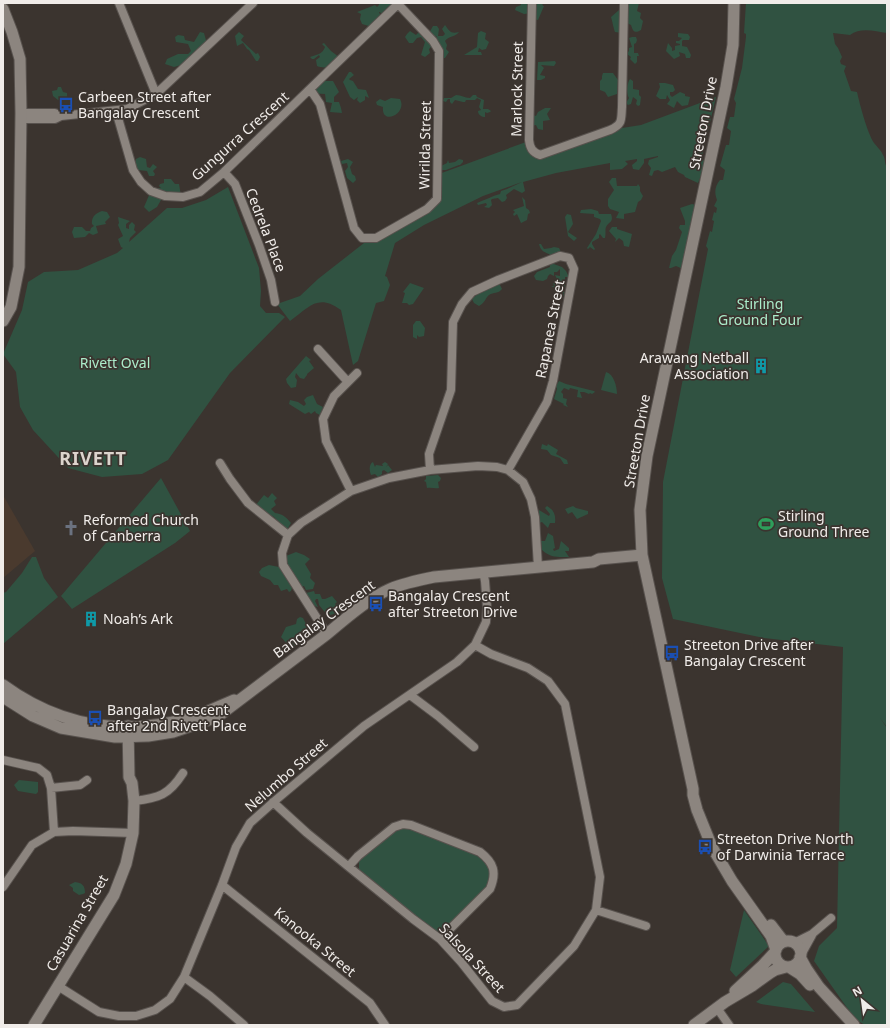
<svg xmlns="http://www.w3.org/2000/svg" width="890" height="1028" viewBox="0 0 890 1028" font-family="'Noto Sans',sans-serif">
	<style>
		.commercial { fill: #4a3a2e }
		.green { fill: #305241 }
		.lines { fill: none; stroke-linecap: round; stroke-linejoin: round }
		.street-casing { stroke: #58524e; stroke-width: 10 }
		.secondary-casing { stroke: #58524e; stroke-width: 13 }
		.street { stroke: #8c857f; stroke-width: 8 }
		.secondary { stroke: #8c857f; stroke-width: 11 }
		.labels { text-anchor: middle; stroke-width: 3.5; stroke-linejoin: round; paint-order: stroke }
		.street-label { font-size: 14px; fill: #f0ece9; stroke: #3b342f }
		.poi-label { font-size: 14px; fill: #f0ece9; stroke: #3b342f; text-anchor: start }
		.park-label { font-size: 14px; fill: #abecca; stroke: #3b342f }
		.district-label { font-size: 18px; font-weight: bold; letter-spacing: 1px; fill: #dcd4cd; stroke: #3b342f }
	</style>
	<rect width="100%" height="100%" fill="#3b342f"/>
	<!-- commercial -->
	<path class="commercial" d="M3,495L35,551L3,578Z"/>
	<!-- green -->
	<path class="green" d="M379,3H398L382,15L380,12H379L381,17L372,27L362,24L360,19L361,14L357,12L375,5L377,7L379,5Z
		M521,3H528L531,5V3H542L543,6H544L538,20L533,19V13L524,14L515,10L516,7L521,5Z
		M626,3H639L637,11L641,13L640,18L643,21L641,30C634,34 633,31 631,25L627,23L622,33L615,32C614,30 612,20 611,17L619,10L625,12Z
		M746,3H887V33C875,31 860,27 850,35L833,33L835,44L838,48L842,57L840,61L841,64L846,66L844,71L851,91L857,92C860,105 867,132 874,143C877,147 881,150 883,155C886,160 884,163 887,167V727L880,718L887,728V1025H865L855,1019L814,961L819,946L837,928L843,647L764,638L673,619L662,578L663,482L708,249L706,246L710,231L712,232L714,221L712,220L714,212L716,213L717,208L714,206L717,200C714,192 715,186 720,180H723L725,170L720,166L726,145H729L731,131L727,128L730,117H734L736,103L734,99L742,68L746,37V34L744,33Z
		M445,25C450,32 451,34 459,32C456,37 448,36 445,41L447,45L446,49L449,52L445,58H442C440,53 438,39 436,36L433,37L432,46L429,49L430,53L425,57L421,55L425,42L421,37L417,38L413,43H409L405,37L407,34L410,31L416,35L419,32L429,33L433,26H437L439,29L438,36H443L445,34L442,29Z
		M481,31L486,33L485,39L489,42L486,49L482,50L479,48L478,52H481L482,55H464L477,47L478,33Z
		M200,32L204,33L207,44L181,65L174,67L165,64L167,59L178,54H188L191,51L188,44L176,42L175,37L178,35L184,36L185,40L194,42Z
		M239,32L244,36L241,40L256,54L258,53L260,57L258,61H256L249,50L247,49L243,43L237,46L235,36Z
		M678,33L688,34L690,37L689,40H683L682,41V46L687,47L691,55L690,58H686L685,54L679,52L680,56L674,59L666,51L668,43L672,48V51L675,50V46L680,45V44L676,43V41H679L682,38L678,37Z
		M632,37H636L637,40L636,43L634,44V53H638L639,56H637V62L635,64L630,59L631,57L627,54L628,52L629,51V48L632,47L629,38Z
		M322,44L324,43L331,51L339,57C332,65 328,70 317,66L316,60L320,57L319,55L314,59H312L310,57C316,55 323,54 325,47Z
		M555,61L556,63L554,66L541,65L544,68L540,75L545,76V78L541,80H537L538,62Z
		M349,72H351L354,75L349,79L350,80L353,81L358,89L366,90L369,98L365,96V100L360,103L357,100L358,97L354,100L350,97L343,82Z
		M603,73H613L618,80L617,94L608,97L605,92L600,90V81L602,79V76Z
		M630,79L633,81V89L639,90V95L641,97L640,105L638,106L636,104L637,100L633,97L631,104L628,105L626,103L629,98C626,93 627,83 630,79Z
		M324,81H333L339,92L334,97V102H339L341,108L342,113L330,112L332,103L326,102L325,94L307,93Z
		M659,83H665L673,85L675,90L673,92H670V95L672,97L680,92L685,94V96L690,97L688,105L682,106L677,101L674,108L667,104L670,100L667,95L666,99H660L656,96L660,87Z
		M58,87H61L63,92L67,93V101L58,100L53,96L52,91L57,90Z
		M456,95C462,95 464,98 470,98L473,95H476L477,97L484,100L483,109H488L491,111L490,112L487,113L485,112V117C482,117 478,115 478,111L481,110L479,107L481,100L477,98L475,100H466L465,102H463L455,100L452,104L450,102V99H448L446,102L443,101L444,98H451Z
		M716,97L701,160L693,159L694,163L699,160L709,161L703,170L698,183L685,177L684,175L678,172L675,167L662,172L658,170L654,171L652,176L649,175L651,168L648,164L649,160L658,157V156L644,159V163L639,170L633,169L632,165L637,161V159L625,161L628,164L622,169L610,170V163L556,173L523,182L525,191L522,193L514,189L506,195L507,198L505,201L502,202L498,198L492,199L491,200L492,205L489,208L484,207L487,205L486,203L478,205L477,203C485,200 492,196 500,194L501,191L507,189L522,182L483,196L424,225L395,243L385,276L387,277L390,285L384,301L376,303L358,361L353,365L341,310C318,293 309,307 290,321L277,304L300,296L318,279L364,243L428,210L439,200V174L526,142L527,150L530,154L545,157L622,128L641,125Z
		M391,98L400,99C408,114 381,126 383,107L377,105L376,102L380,99L385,101Z
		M545,108H551L547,114L550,120L543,121V130L538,129L536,125L531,126L533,115L536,116L538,112Z
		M140,157L146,159L147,167L150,168L153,164L157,167L153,171L155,174L154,176H149L147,171L138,170L135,165L136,159Z
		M348,159L353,162L350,167L352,174L355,176L356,180L353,183L347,178L345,171L348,167L347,163L342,164L341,161Z
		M459,159L463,160V162L460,165H459L446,170H441V166L447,163L448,160L449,163L455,162Z
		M612,178H616L617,186H637L638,184L640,187V191L643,196L641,200L638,202L635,212L624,214V219L616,218L619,212L610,209L608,206V199L614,190L609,182Z
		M164,179H171L175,184H179L181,196H171L170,192L165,193L157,207L149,212L144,207L150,193L156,188H161L159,186L160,184L164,183Z
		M228,187L259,268L261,291L260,306L266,313H279L285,317L230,373L168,460L142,474L102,477L68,468L33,430L20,407L16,372L3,354L22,310L28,282L44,272L78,270L117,253L123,248L121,247L118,239L123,236L118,225L119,223L118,217L130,221L126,224V228L129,229V225L132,222L135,225L134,230L136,232L130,238L129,242L167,208H182L206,200Z
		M522,197L525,200L526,208L529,210L530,213L528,214L527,220L521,223L517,214L514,216L513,214L515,212L513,210L524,206Z
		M692,204L696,205L691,221L693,226L683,269L676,266L671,268H669L672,256L676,250L682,232L679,228L680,225H685V221L680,208Z
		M591,209L598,211L599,214H611C614,223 609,221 606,227C605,229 606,234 605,238H603L600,234L599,235V238L592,242V244L595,249L594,250L590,247L588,249L587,248L596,234L601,221L600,219L594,217V214L580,213L581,210Z
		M102,211L107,212L110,217L105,222L106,224L96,226L98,233L93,235L89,233L85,237L74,238L72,232L74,227H82L86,231H90L91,228L94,226L92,224C91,217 96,213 102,211Z
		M567,214L571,215L573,224L568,232L577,238L574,241L568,236L565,217Z
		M612,227H617V229L632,234L629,247L624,246L623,241L619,238L615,242L616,239L609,231Z
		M539,244H541L544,249L551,248L554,247L559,248L561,252L560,254L556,255L554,253L551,255C545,252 541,252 539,244Z
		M551,263L562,267L566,271L569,277H565V287L561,290L565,293H563L564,295L561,299L558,297V294L560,290L551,286H554L553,283L557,279L555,275L560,276V269L557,272H554V276L550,274L548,276L547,279L543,281L536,280L534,276L537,272L550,267V264Z
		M410,283L424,288L413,304L409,305L407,303H402L405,293L403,292Z
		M495,284L500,285L502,289C498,294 494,292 489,295C485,298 486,302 479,306L474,303L472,299L480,292Z
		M416,321H420L425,328L424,336L419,337L417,335V339L413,337V325Z
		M306,356L311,360L309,361L314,368L307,374V375L304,379L300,378L296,373L295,377L297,380L296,387L291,388L287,383L286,379Z
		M606,372C614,374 617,387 617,394L601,390Z
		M559,381L566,384L594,391L595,392L592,394L590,393L589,394L584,392H580L582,398L577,397L578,390L570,388L569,390L564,388L561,392L563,394V398L567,399L566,404L568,407L563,405L564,404L554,399L557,389L556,386Z
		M313,395L317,404L323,407L320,415L316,413L315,411L311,414L309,412L305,414L289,404L290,400L298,402L304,406L306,404L304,400L307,397Z
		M542,444L547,446L548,444L558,450L556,454L567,460L568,464H564L560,458L551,455L547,450L541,449Z
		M373,462L375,467L376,465L383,466L382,464L385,462L388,464L386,467L388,465L392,470L388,473L384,470L382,471V474L378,477L375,474L371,475C369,470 369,464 373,462Z
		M438,475L441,478L440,481L438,482L439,488C435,489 431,487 427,488L426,482L424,481L426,479V476Z
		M161,478L190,531L175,543L72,609L61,596Z
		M272,493L277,498L274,501L276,505L271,509L275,513C283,514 286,517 291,523L288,528L285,529L274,517L255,506L264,495L268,498Z
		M547,506C554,510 556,515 555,523H550L548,528L542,522L539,523V510L549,516L550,514L545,508Z
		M573,506L576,508L588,511V514L577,519L572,512L568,514L565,509Z
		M548,533L553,536L555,548L553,549L554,551L559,549L561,541L569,548V551H565L569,557C557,557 551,558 542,550L541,541H545Z
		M296,552L304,555L310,559L305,564L311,574L310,578L315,583L313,589L306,590L304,586L301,587L288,571L286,556Z
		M32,557H36L44,578L58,597L3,644V593L6,592L22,573Z
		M269,565L279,567L292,588L291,591L289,592L287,589L281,591L278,585H274L270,580L261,576L259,572L262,568Z
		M314,591L315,594H320L322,599H325L332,596L337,602L335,604L336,605L344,601L347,604L345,608H340L339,612L328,616L319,605L318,599H316L315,601L318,607L315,606L307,597L306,593Z
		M300,617L303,618L307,626L303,635H297L296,638L298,644L294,647L289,646L281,637L286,627L296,624L297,619Z
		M19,780L38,782V792L36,794L18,791L14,785Z
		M403,828L412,829L482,858C490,869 492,873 488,885L443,932L439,934L436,933L359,869V860L395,830Z
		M75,882C82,883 85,885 85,893L83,894L79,895L73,891V888L69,885Z
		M744,910L769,946L736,977L730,970Z
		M783,982L791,984L815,1012L761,1004L756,1002Z"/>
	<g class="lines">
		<defs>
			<path id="street" d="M119,3L156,94
				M532,3L529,140C530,148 532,152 540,155L610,130C623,124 621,120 622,107L624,3
				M310,89L320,104L354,228L362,238H376L427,209L437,199L439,51L433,41L398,4
				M116,111L133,170L141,182L151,191L165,196L183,197L200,192L224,172L399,3
				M21,113H55L61,116
				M21,119H55L61,116L127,109L156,94L253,3
				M224,172L235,184L259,245L271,280L275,302
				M318,349L348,382
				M220,463L230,479L248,503L288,535
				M430,470L429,454L451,390L453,322L462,304L472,292L498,280L560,256L569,258L574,269L553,381L547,402L508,470
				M351,491L326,441L323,419L334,396L357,373
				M327,634L283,565L282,553L288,535L301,523L351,491L389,478L430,470L478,466L497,467L508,470L523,482L531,499L535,517L538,567
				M410,695L438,716L474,747
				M3,760L38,768L47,775L51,788L54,832
				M51,788L80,785L87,780
				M134,801C159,798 169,795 183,773
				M273,802L307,833L413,919L440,939L461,962L492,1001L504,1007L517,1005L574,946L596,910L600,877L565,704L548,681L528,668L491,654L475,645
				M349,866L358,856L394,827L403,824L411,825L480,852C494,863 497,872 490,889L440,939
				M222,885L370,1003L385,1025
				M3,887L32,845L54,832L73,831L133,833
				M596,910L646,926
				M794,943L812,934L831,918
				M801,955L812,935
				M184,977L210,996L244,1025
				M58,986L99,1012L119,1016H136L155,1010L170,999L184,977L222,885L236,847L250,823L277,799L364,726L457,662L475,645L486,622L487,607L485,581L483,572
				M717,1008L729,1025"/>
			<path id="secondary" d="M734,3L733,45L726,87L647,456L640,510L642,555L693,789V795L697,810L712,847L732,881L771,936L776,950
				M3,9L12,32L20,59L21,113L19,267L11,307L3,321
				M3,685C59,726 121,737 189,718C204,714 219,706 234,700
				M3,697L33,716L61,728L115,737L148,736L173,732L217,717L327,634C345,619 369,598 390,589C404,583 419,580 434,577L593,562L599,559L642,555
				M771,925L784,942
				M775 954a13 13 0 1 1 26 0a13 13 0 1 1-26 0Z
				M800,957L806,968L819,987L854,1025
				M789,967L800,974L810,985
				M735,991L763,965L775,952
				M34,1025L114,895L126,864L133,833L134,801L132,783L129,777L128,726
				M694,1025L725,1002L752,986L770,973L775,970L786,967"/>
		</defs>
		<!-- street casing -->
		<use href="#street" class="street-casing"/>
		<!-- secondary casing -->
		<use href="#secondary" class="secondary-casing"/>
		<!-- street -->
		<use href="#street" class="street"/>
		<!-- secondary -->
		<use href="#secondary" class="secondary"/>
	</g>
	<!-- icons -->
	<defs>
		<symbol id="bus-bare" viewBox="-9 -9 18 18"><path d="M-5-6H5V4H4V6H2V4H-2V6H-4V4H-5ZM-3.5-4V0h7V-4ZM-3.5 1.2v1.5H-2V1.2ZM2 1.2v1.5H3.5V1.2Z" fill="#1a4fb4" stroke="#3b342f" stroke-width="2.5" paint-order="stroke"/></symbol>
		<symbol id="building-bare" viewBox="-9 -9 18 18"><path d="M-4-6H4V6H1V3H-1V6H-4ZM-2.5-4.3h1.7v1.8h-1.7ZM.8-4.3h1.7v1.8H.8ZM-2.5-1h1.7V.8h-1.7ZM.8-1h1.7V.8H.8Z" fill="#0f9aa8" stroke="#3b342f" stroke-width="2.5" paint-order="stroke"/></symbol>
		<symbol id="stadium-bare" viewBox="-9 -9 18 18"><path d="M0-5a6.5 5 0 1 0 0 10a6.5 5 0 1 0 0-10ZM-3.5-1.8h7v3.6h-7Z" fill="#2e9e5b" stroke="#3b342f" stroke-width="2.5" paint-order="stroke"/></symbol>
		<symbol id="church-bare" viewBox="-9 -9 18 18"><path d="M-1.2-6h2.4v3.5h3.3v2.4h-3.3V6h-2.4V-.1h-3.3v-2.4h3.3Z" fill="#6b7280" stroke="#3b342f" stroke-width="2.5" paint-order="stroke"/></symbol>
	</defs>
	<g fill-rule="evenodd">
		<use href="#bus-bare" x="55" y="94" width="22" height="22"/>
		<use href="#building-bare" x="750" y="355" width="22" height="22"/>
		<use href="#stadium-bare" x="755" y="513" width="22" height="22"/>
		<use href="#church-bare" x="60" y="517" width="22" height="22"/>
		<use href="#bus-bare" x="365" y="593" width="22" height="22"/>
		<use href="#building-bare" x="80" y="608" width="22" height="22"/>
		<use href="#bus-bare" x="661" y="642" width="22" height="22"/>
		<use href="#bus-bare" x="84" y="707" width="22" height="22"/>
		<use href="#bus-bare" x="694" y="836" width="22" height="22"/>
	</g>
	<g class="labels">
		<!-- street labels -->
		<g class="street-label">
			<text transform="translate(517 89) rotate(-89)" y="5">Marlock Street</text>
			<text transform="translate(703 123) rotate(-79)" y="5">Streeton Drive</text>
			<text transform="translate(240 136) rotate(-42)" y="5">Gungurra Crescent</text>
			<text transform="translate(425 145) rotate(-89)" y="5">Wirilda Street</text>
			<text transform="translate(266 230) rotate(69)" y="5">Cedrela Place</text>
			<text transform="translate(550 329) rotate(-79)" y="5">Rapanea Street</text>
			<text transform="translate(637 441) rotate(-80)" y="5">Streeton Drive</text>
			<text transform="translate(324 619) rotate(-36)" y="5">Bangalay Crescent</text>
			<text transform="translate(286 775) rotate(-41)" y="5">Nelumbo Street</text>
			<text transform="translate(77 923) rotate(-60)" y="5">Casuarina Street</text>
			<text transform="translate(315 942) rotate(39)" y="5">Kanooka Street</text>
			<text transform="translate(472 958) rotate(47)" y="5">Salsola Street</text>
		</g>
		<!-- poi labels -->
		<g class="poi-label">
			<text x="78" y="102">Carbeen Street after<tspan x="78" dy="16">Bangalay Crescent</tspan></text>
			<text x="749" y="363" text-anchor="end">Arawang Netball<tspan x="749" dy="16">Association</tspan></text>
			<text x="778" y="521">Stirling<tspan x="778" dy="16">Ground Three</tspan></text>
			<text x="83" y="525">Reformed Church<tspan x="83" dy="16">of Canberra</tspan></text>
			<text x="388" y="601">Bangalay Crescent<tspan x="388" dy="16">after Streeton Drive</tspan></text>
			<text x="103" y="624">Noah’s Ark</text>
			<text x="684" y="650">Streeton Drive after<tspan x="684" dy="16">Bangalay Crescent</tspan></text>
			<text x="107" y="715">Bangalay Crescent<tspan x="107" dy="16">after 2nd Rivett Place</tspan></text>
			<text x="717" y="844">Streeton Drive North<tspan x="717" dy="16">of Darwinia Terrace</tspan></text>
		</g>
		<!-- park labels -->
		<g class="park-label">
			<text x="760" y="309">Stirling<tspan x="760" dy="16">Ground Four</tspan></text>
			<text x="115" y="368">Rivett Oval</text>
		</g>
		<!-- district labels -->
		<g class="district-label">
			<text x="93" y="465">RIVETT</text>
		</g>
	</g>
	<!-- border -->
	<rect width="890" height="1028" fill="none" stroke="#f0ece9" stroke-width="8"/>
	<!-- north arrow -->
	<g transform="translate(862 1000) rotate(331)" stroke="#3b342f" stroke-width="3" paint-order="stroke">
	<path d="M0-3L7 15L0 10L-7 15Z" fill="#f0ece9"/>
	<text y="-6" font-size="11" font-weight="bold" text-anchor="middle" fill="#f0ece9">N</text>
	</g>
</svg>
